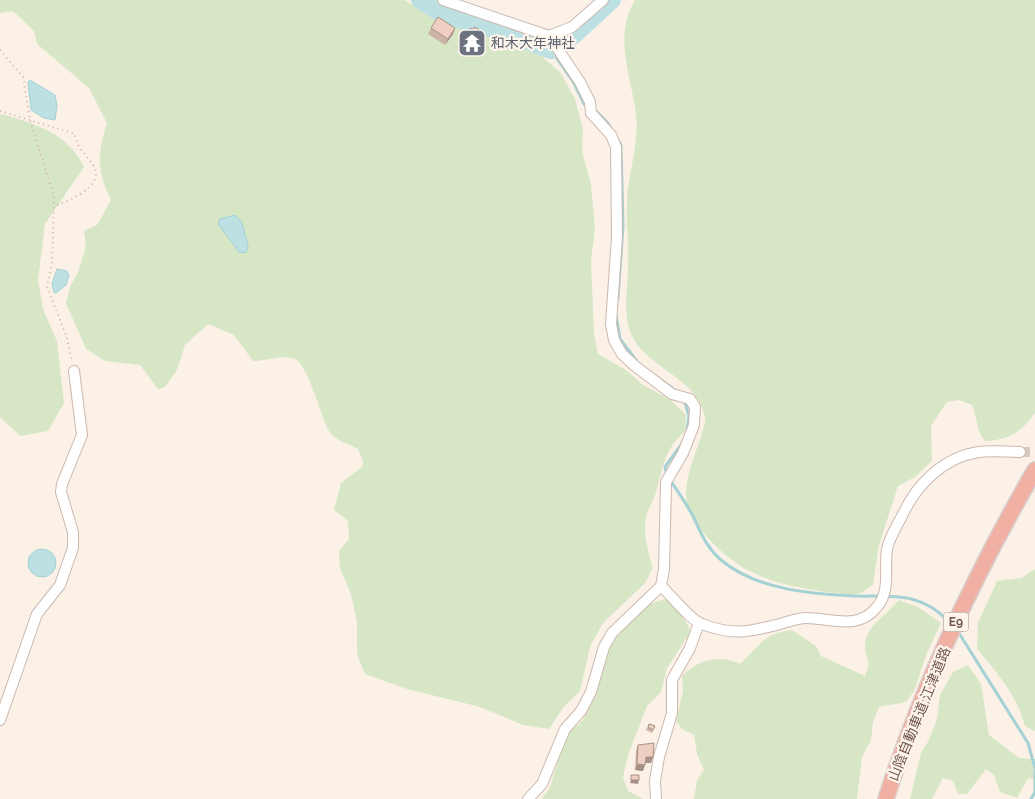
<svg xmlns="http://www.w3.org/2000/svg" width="1035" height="799" viewBox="0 0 1035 799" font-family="Raleway,'Noto Sans JP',sans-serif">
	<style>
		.green { fill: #d7e7c6 }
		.water { fill: #bde1e3; stroke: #a4d1d4 }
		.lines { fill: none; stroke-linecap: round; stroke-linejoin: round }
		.stream { stroke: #a4d1d4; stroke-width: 3 }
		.river { stroke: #bde1e3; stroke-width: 18 }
		.minor-tunnel { stroke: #d9cac0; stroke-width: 10; stroke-dasharray: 10 5; stroke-linecap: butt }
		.minor-casing { stroke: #ccb8ae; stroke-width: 12 }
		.highway-casing { stroke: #d8d0cd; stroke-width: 18 }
		.path { stroke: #d3b2a4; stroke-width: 2; stroke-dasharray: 1 4; stroke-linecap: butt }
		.minor { stroke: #fff; stroke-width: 10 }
		.highway { stroke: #f0b0a3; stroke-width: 15 }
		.wall { fill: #cdb2a6 }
		.shaded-wall { fill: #a79187 }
		.building { fill: #eecfc1; stroke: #a79187 }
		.labels { text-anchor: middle; stroke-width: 4.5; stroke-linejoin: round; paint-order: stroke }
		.shield { fill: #fef6ed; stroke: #9c877d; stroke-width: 1 }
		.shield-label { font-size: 12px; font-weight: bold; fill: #72574d }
		.worship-label { font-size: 14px; fill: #5b616d; stroke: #fef6ed; text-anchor: start }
		.street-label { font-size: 14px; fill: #72574d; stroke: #fef6ed }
	</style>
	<rect width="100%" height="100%" fill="#fbf1e7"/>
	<!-- green -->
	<path class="green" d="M0,0H404L438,19L485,32L513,46L540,55L560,72L575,99L583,129L582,152L591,184L595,229L591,260L594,334L598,354L626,370L643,385L671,400L686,415L685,431C664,450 663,467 656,492C654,500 649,507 647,514C642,529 648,553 653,568L645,583L602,624L590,647L580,691L563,708L549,729L523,725L480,707L407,689L365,674L357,654V622L351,594L340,568L339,551L349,539L348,521L334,510L341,483L362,467L363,461L358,449C351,445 335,440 331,434C321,420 309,365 295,359C283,354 267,361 253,361L234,335L208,324L185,345L177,370L165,387L158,389L140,365L105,361L86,349L66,303L70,287L78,272L86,247L84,231L97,225L111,200C96,170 98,153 107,123L89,88L37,44L34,31L13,11L0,13Z
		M635,0H1035V413C1021,432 1009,440 985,441C975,429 978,418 972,405L959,400L947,402L931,426L932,461L915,477L898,486L879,545L873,585L861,593L851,595C783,587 736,580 694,520C676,496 693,461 701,437C702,431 706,424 705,418C699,378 649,370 632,336C622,318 628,285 628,265C629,240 625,214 628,189C631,165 639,138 636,114C631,76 613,36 635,0Z
		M2,114C36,124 68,133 84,167L45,224L38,280L43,309L57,341L64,403L48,431L20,436L0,417V115Z
		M1035,569V731L1025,726C1017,695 997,673 977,649L978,623L997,581L1021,578Z
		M665,599C678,604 683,618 690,629L688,636L667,668L661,692L647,706L628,755L623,777L628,791L643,799H542L550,787L563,746L570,732L583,720L597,693L605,657L615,637L646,605Z
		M899,600L918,607L941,623L927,653L914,691L906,702L879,707L873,722L871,740L862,757L857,799H694L697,780L704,770L697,754L694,735L682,729L676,721L683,691L682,676C698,660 719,654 740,664C760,646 763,633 792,630L816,646L821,656L865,676L869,664C855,631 880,622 899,600Z
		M968,665L981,684L989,735L1019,758L1035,759V783L1034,779L1028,778L1017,798L1000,792L994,775L986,769L967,794H958L953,781L943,778L932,799H910L921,753L929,740L937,719L940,695L953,672Z"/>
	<!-- water -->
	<path class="water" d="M30,80L55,95L57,106L55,120L44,118L31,110L28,82Z
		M235,215L242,222L248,246V249L245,253L239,252L218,224L220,219Z
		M57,269L67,271L69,276L66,285L56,293H54L52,284Z
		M28 563a14 14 0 1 1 28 0a14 14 0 1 1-28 0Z"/>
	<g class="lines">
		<!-- stream -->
		<path class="stream" d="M551,50L574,83L584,104L595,110L607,122L621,145L623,227L618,298
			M616,315L620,339L636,360
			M646,369L679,393
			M684,400L689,416L687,430
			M667,475L665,467L681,445
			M670,480C678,492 686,503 693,516C701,533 706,547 721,560C755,589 810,594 854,596C891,597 921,591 949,622
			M957,630L1028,743L1035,768
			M1031,799L1035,792V771"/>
		<!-- river -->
		<path class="river" d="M420,0L442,14L500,31L551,50L574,35L612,0"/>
		<!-- minor-tunnel -->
		<path class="minor-tunnel" d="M1020,452H1035"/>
		<defs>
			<path id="minor" d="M443,0L549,36L572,27L603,0
				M661,586C671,595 690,620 702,624C734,636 748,632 780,624C788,622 797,618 806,618C831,618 858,631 877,607C891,591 884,568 887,549C890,536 897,526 903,514C917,484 944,457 979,452C992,450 1007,452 1020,452
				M0,720L37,614L60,585L73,548V532L61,492L62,484L82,435L74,371
				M528,799L542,784L565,729L581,711L591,692L604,647L612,633L661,586L664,569L666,482L683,453L694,425L695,407L690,399L672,394L635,366L622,354L614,340L611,324L617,237L616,147L611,135L591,113L590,102L580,82L549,36
				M656,799L655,781L659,757L672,713V680L690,648L699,623"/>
			<path id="highway" d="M886,799C923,684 975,574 1035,470"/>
		</defs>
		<!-- minor casing -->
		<use href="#minor" class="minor-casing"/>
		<!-- highway casing -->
		<use href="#highway" class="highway-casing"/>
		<!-- path -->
		<path class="path" d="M0,50L23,77L30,120L54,197L52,264L47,286L67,338L72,362
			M0,111L75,134C76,149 88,155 94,167C105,186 67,202 54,206"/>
		<!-- minor -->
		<use href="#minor" class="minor"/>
		<!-- highway -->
		<use href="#highway" class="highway"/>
	</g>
	<!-- wall -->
	<path class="wall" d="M431,28H455L453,34L445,45L428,34Z
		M473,30L482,31L474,49L466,45L468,41L465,39L468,33Z
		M649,724L655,726L652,733L646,730Z
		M638,745L651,763H645L643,771L635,770L636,751Z"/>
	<!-- shaded-wall -->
	<path class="shaded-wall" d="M455,28L453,34L445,45L448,39Z
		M646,757H653L651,763H643Z
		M637,764L645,765L643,771L635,770Z
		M631,780H639L638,784L630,783Z"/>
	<!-- building -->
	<path class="building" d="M438,17L455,28L448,39L431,28Z
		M474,27L482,31L476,42L469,39L471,35L468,33L470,28L473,30Z
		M649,724L655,726L653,730L648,727Z
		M654,743L653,757H646L645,765L637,764L638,745Z
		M631,775H639V780H631Z"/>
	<!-- icons -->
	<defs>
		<symbol id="temple-square" viewBox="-11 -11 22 22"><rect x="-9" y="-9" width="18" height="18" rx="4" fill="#6b7280" stroke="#fef6ed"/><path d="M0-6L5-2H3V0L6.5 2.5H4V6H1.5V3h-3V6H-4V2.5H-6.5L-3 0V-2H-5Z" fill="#fff"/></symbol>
	</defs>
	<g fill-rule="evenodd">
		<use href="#temple-square" x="456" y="27" width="32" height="32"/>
	</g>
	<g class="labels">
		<!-- shield labels -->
		<rect class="shield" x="943.5" y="612.5" width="25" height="19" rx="4"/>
		<g class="shield-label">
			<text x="956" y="626">E9</text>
		</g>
		<!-- worship labels -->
		<g class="worship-label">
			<text x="491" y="48">和木大年神社</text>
		</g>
		<!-- street labels -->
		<g class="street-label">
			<text transform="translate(919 714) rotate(-68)" y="5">山陰自動車道;江津道路</text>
		</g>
	</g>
</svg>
